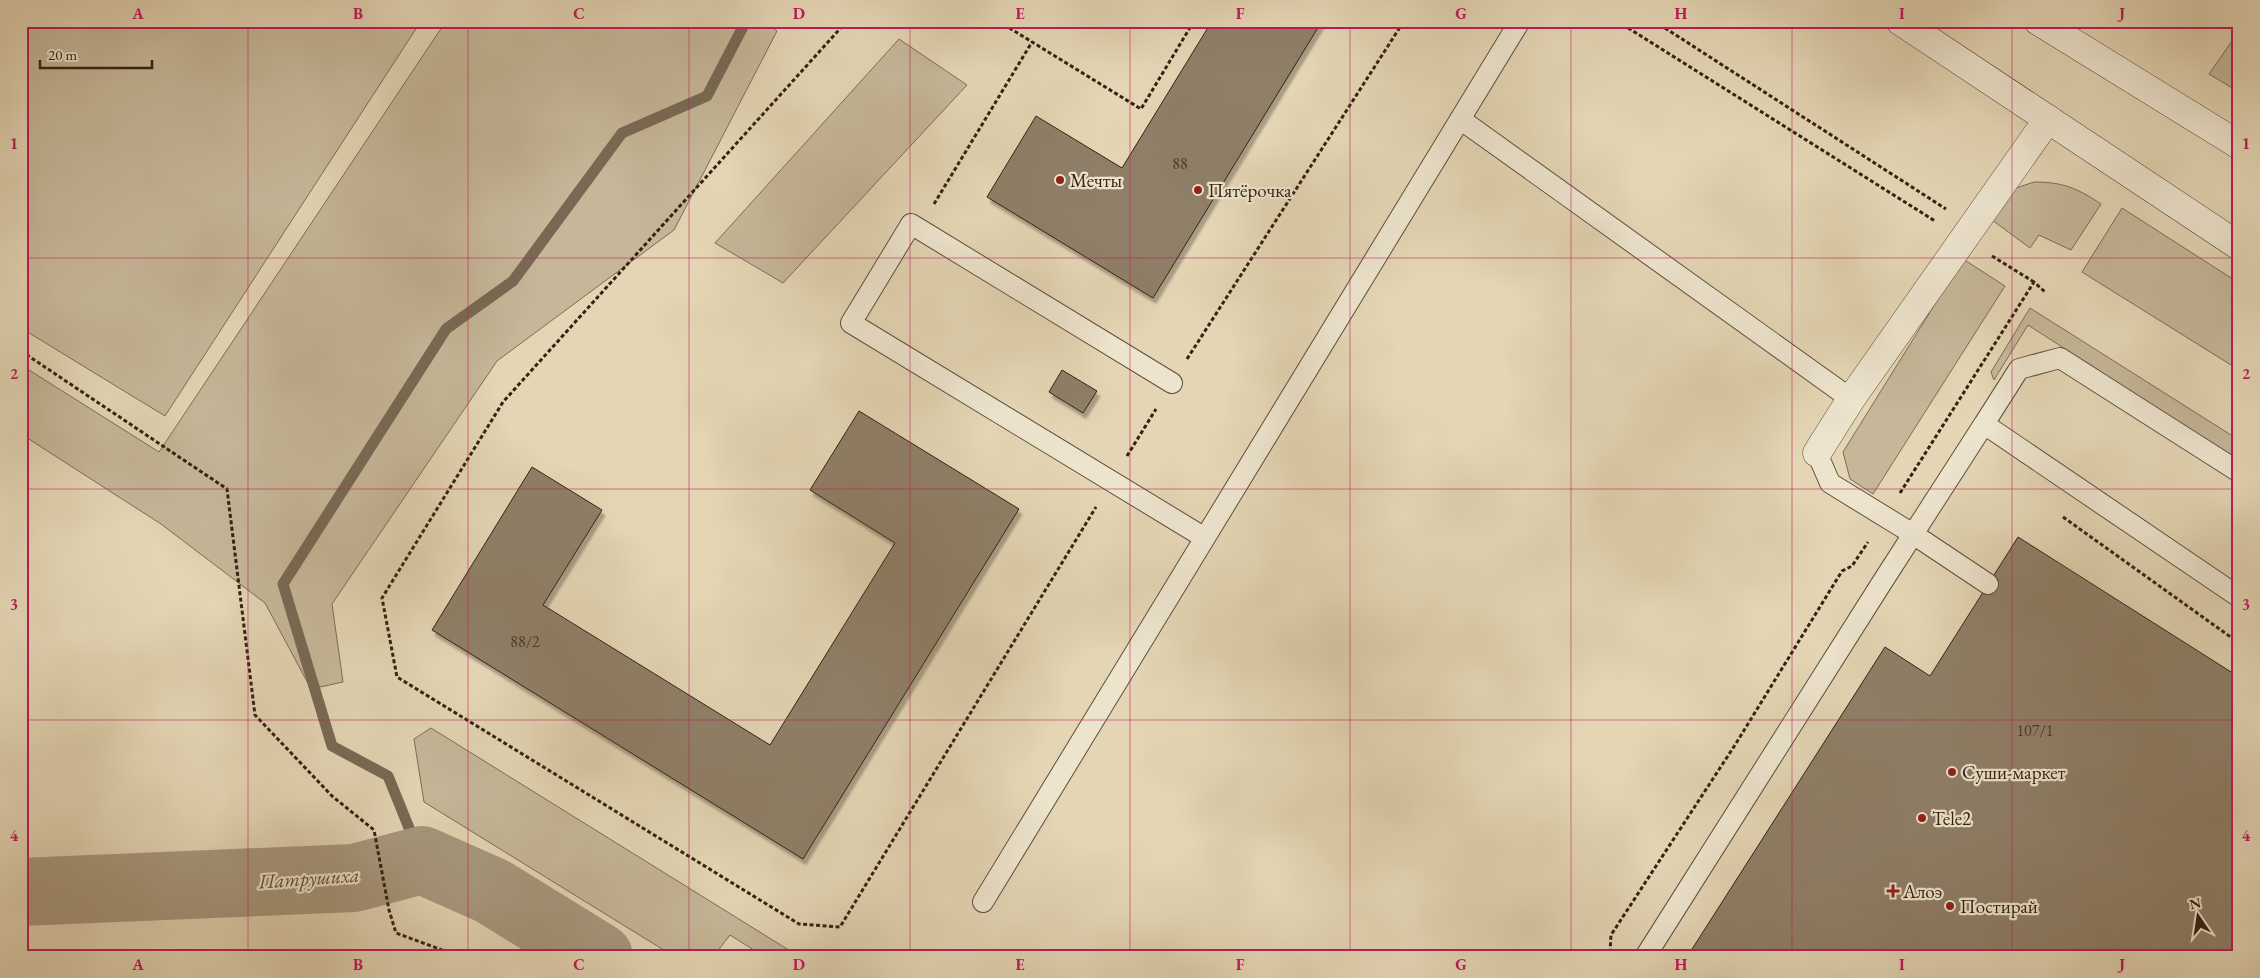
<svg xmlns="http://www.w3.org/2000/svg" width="2260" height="978" viewBox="0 0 2260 978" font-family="'EB Garamond',serif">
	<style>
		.green { fill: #c6b799; stroke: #7c6c56 }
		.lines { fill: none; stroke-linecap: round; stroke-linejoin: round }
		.stream { stroke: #796954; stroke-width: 11 }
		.river { stroke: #a8987e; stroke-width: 68 }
		.building { fill: #8f7f67; stroke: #332214; filter: url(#shadow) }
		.lane-casing { stroke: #5f4f3c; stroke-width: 22 }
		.street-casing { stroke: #5f4f3c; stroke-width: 29 }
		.secondary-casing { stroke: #332214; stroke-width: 29 }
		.path { stroke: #332214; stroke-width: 3; stroke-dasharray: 4 2.5; stroke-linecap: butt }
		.lane { stroke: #ede4ce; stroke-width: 20 }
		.street { stroke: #ede4ce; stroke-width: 28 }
		.secondary { stroke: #ede4ce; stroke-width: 28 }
		.grid { fill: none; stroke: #c2185b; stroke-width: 1; stroke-opacity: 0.55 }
		.poi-dot { fill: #8f2418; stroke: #ede4ce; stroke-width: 2 }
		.labels { text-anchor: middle; stroke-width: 4.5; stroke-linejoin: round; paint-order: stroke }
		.number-label { font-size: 16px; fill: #4a3929 }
		.poi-label { font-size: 19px; fill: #332214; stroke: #ede4ce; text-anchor: start }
		.water-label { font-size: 20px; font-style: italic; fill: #5c4b39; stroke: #ede4ce }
		.neatline { fill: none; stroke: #c2185b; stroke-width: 2 }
		.grid-label { font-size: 16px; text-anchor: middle; font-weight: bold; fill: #c2185b }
	</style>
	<defs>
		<filter id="shadow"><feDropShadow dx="3" dy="5.5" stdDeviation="1" flood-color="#0004"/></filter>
	</defs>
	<rect width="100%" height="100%" fill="#e4d5b4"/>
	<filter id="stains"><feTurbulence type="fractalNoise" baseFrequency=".004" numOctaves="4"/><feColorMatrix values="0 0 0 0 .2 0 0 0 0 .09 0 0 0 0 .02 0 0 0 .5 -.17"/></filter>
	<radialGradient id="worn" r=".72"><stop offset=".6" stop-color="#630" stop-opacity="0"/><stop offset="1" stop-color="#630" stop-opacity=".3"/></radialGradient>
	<!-- green -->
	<path class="green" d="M21,21H421L165,416L21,328Z
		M446,21H763L777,31L674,230L497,361L332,604L343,682L311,689L265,603L161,524L21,434V365L159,452Z
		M2239,31V92L2209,74Z
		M899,39L967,85L783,283L715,243Z
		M2034,182C2063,182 2077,188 2101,204L2071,250L2039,235L2030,248L1992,220L2016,188Z
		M2122,208L2239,283V370L2082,272Z
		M1963,259L2005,286L1873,494L1850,479L1843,452Z
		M2030,308L2239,440V461L2028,325L1994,380L1991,372Z
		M431,728L800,957H765L730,935L713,957H675L424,802L414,739Z"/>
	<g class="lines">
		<!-- stream -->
		<path class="stream" d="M422,860L388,776L332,746L283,584L446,329L513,281L622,133L707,96L746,21"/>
		<!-- river -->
		<path class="river" d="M21,892L354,878L422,860L492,891L599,957"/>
	</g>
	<!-- building -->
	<path class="building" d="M1212,21H1322L1153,298L987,197L1036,116L1122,168Z
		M1062,370L1097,391L1083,413L1049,392Z
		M859,411L1019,509L803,859L432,630L532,467L602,510L543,605L770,745L895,543L810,490Z
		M2018,537L2239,677V957H1687L1885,647L1930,676Z"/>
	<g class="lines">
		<defs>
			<path id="lane" d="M1460,119L1851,399
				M1172,383L911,224L851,323L1205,538
				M1984,424L2019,369L2060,358L2239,472
				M1817,453L1830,483L1913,534L1988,584
				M983,902L1520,21
				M1645,957L1881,584L1984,424L2239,597"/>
			<path id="street" d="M1817,453L1851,399L2048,119"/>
			<path id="secondary" d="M1900,21L2239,246
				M2038,21L2239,145"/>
		</defs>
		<!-- lane casing -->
		<use href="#lane" class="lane-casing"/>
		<!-- street casing -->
		<use href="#street" class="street-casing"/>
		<!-- secondary casing -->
		<use href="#secondary" class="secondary-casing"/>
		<!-- path -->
		<path class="path" d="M847,21L503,402L382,598L397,677L799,924L840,927L1096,507
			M998,21L1141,109L1194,21
			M1617,21L1935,221
			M1654,21L1946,209
			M934,204L1032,42
			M1992,256L2034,282
			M21,351L227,489L255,715L332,796L374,830L389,910L396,933L461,957
			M1187,359L1404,21
			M1127,456L1156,409
			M1900,493L2034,282L2045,292
			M2063,517L2239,643
			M1616,956L1610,952L1611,935L1735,745L1842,571L1852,566L1868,542"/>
		<!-- lane -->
		<use href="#lane" class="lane"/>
		<!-- street -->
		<use href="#street" class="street"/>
		<!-- secondary -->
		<use href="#secondary" class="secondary"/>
	</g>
	<!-- grid -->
	<path class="grid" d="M248,21V957M468,21V957M689,21V957M910,21V957M1130,21V957M1350,21V957M1571,21V957M1792,21V957M2012,21V957M21,258H2239M21,489H2239M21,720H2239"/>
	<!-- markers -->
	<g class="poi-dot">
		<circle cx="1060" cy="180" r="5"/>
		<circle cx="1198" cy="190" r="5"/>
		<circle cx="1952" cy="772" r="5"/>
		<circle cx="1922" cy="818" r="5"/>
		<path d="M1890.5 883.5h5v5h5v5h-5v5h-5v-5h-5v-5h5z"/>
		<circle cx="1950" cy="906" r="5"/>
	</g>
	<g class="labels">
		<!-- number labels -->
		<g class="number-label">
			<text x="1180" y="169">88</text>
			<text x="525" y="647">88/2</text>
			<text x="2035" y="736">107/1</text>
		</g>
		<!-- poi labels -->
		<g class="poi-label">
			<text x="1070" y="187">Мечты</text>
			<text x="1208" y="197">Пятёрочка</text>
			<text x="1962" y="779">Суши-маркет</text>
			<text x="1932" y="825">Tele2</text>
			<text x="1903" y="898">Алоэ</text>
			<text x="1960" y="913">Постирай</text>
		</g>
		<!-- water labels -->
		<g class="water-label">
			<text transform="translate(309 878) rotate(-4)" y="7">Патрушиха</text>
		</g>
	</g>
	<!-- margin -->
	<rect width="2260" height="978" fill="none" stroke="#e4d5b4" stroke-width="55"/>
	<!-- north arrow -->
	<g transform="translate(2198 916) rotate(347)" stroke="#ede4ce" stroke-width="4" paint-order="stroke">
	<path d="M0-4L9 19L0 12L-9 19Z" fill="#332214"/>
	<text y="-8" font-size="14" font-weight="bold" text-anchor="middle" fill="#332214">N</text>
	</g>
	<!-- scale -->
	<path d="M40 60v8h112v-8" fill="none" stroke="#332214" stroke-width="2.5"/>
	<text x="48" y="60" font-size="15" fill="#332214" stroke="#ede4ce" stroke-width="4" paint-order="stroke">20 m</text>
	<rect x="28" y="28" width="2204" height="922" class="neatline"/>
	<g class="grid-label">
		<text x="138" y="19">A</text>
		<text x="358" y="19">B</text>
		<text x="579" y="19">C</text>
		<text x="799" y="19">D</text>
		<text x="1020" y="19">E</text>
		<text x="1240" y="19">F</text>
		<text x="1461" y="19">G</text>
		<text x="1681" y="19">H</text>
		<text x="1902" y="19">I</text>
		<text x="2122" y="19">J</text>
		<text x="14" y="149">1</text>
		<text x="2246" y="149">1</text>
		<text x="14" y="379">2</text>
		<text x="2246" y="379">2</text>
		<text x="14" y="610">3</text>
		<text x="2246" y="610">3</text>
		<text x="14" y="841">4</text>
		<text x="2246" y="841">4</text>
		<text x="138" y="970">A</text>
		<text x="358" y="970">B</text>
		<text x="579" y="970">C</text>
		<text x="799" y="970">D</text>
		<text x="1020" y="970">E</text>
		<text x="1240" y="970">F</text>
		<text x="1461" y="970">G</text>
		<text x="1681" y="970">H</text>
		<text x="1902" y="970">I</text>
		<text x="2122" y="970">J</text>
	</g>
	<rect width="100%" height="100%" filter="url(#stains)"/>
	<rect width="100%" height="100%" fill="url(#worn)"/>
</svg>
